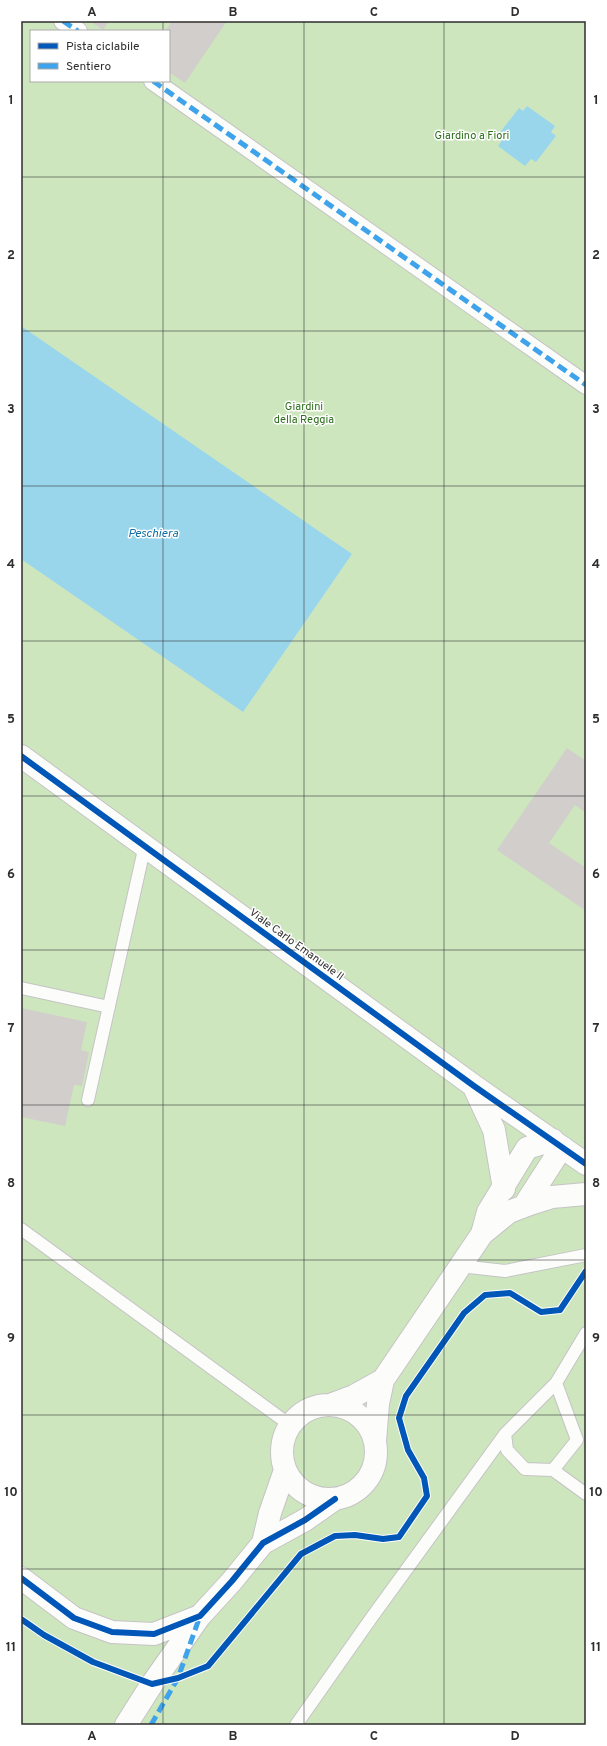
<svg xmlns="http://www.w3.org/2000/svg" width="607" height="1746" viewBox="0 0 607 1746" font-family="Overpass,sans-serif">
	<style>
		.green { fill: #cee6be; fill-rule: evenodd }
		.water { fill: #99d6ec }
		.building { fill: #d1cecb }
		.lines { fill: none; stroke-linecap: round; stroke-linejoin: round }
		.service-casing { stroke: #c5c4c5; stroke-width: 14 }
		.pedestrian-casing { stroke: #c5c4c5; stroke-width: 20 }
		.minor-casing { stroke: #c5c4c5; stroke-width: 24 }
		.service { stroke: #fcfcfb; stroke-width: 12 }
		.pedestrian { stroke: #fcfcfb; stroke-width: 18 }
		.minor { stroke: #fcfcfb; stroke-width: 22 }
		.quiet { stroke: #3ea3eb; stroke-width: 5; stroke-dasharray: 10 5; stroke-linecap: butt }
		.cycleway-casing { stroke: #fff; stroke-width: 8 }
		.cycleway { stroke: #0057b8; stroke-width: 6 }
		.grid { fill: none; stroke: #2e2e2e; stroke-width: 1; stroke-opacity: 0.55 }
		.labels { text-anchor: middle; stroke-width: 3; stroke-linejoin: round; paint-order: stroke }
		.park-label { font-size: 11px; fill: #2c6e1b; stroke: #fff }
		.street-label { font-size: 11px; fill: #2e2e2e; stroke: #fff }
		.water-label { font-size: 12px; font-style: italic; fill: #0d6fa3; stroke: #fff }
		.neatline { fill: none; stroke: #2e2e2e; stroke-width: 1.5 }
		.grid-label { font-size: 13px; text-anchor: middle; font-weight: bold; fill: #2e2e2e }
	</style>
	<rect width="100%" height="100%" fill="#ece8e4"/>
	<!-- green -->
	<path class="green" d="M21,21H586V1725H21ZM31,31H169V81H31Z"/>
	<!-- water -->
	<path class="water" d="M527,106L555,126L551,132L556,136L536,162L531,159L525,166L498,146L503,139L498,135L519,108L523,111Z
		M21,326L352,554L243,712L21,559Z"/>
	<!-- building -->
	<path class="building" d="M90,21H109L103,30Z
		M172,21H227L185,83L169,72V31H165Z
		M567,748L586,761V813L575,805L549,843L586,868V911L497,850Z
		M21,1008L87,1022L81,1050L89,1052L82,1086L74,1085L65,1126L21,1117Z"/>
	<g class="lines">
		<defs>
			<path id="service" d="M21,988L109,1007
				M88,1100L145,845
				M21,1229L290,1425
				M460,1266L505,1271L586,1255
				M556,1383L577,1440L553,1470L525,1469L507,1450L505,1434Z
				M556,1383L586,1333
				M553,1470L586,1494
				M296,1725L372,1617L505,1434"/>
			<path id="pedestrian" d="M63,21L78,31
				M153,81L586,385"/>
			<path id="minor" d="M21,756L474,1086L586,1164
				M474,1087L494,1130L504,1189
				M524,1206L562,1147
				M482,1234L488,1212L527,1148L553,1140
				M282 1452a47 47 0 1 1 94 0a47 47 0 1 1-94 0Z
				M330,1405L354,1396L383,1380
				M375,1441L378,1404L383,1380L482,1234L509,1212L530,1204L552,1197L586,1194
				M263,1543L270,1513L285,1470
				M21,1578L74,1618L112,1632L154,1634L200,1616L232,1581L263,1543L305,1520L335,1499
				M126,1725L152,1684L200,1616"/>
		</defs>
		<!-- service casing -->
		<use href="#service" class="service-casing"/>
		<!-- pedestrian casing -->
		<use href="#pedestrian" class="pedestrian-casing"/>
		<!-- minor casing -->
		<use href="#minor" class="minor-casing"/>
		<!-- service -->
		<use href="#service" class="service"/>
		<!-- pedestrian -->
		<use href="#pedestrian" class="pedestrian"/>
		<!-- minor -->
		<use href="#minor" class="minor"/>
		<!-- quiet -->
		<path class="quiet" d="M63,21L78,31
			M153,81L586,385
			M151,1725L178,1678L200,1616"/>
		<defs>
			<path id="cycleway" d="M21,756L474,1086L586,1164
				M21,1578L74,1618L112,1632L154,1634L200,1616L232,1581L263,1543L305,1520L335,1499
				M21,1619L44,1635L93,1662L152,1684L178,1678L208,1666L301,1554L335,1536L355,1535L383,1539L399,1537L427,1496L424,1478L408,1450L399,1418L406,1396L464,1313L485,1295L510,1293L541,1312L560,1310L586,1271"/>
		</defs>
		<!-- cycleway casing -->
		<use href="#cycleway" class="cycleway-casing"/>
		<!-- cycleway -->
		<use href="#cycleway" class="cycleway"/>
	</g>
	<!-- grid -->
	<path class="grid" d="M163,21V31M304,21V1725M444,21V1725M163,81V1725M21,177H586M21,331H586M21,486H586M21,641H586M21,796H586M21,950H586M21,1105H586M21,1260H586M21,1415H586M21,1569H586"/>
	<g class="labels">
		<!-- park labels -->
		<g class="park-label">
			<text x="472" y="139">Giardino a Fiori</text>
			<text x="304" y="410">Giardini<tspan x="304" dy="13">della Reggia</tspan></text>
		</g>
		<!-- street labels -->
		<g class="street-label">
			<text transform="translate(297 944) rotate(36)" y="4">Viale Carlo Emanuele II</text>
		</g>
		<!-- water labels -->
		<g class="water-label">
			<text x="153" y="537">Peschiera</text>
		</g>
	</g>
	<!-- border -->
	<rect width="607" height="1746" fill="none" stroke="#ffffff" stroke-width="44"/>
	<!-- legend -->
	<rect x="30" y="30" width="140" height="52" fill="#ffffff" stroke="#ababab"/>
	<rect x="38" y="43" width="20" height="6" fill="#0057b8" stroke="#ababab"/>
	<text x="66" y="50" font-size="12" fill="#2e2e2e">Pista ciclabile</text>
	<rect x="38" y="63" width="20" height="6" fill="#3ea3eb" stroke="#ababab"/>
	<text x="66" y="70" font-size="12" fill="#2e2e2e">Sentiero</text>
	<rect x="22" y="22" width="563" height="1702" class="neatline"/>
	<g class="grid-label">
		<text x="92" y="16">A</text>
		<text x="233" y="16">B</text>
		<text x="374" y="16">C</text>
		<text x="515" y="16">D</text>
		<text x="11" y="104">1</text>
		<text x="596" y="104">1</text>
		<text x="11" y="259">2</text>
		<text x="596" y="259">2</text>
		<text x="11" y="413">3</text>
		<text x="596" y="413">3</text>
		<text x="11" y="568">4</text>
		<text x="596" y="568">4</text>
		<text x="11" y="723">5</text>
		<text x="596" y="723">5</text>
		<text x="11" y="878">6</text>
		<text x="596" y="878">6</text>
		<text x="11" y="1032">7</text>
		<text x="596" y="1032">7</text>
		<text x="11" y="1187">8</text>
		<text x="596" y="1187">8</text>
		<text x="11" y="1342">9</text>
		<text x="596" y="1342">9</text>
		<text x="11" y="1496">10</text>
		<text x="596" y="1496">10</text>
		<text x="11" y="1651">11</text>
		<text x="596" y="1651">11</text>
		<text x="92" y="1740">A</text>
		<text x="233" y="1740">B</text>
		<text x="374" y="1740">C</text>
		<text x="515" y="1740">D</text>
	</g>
</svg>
